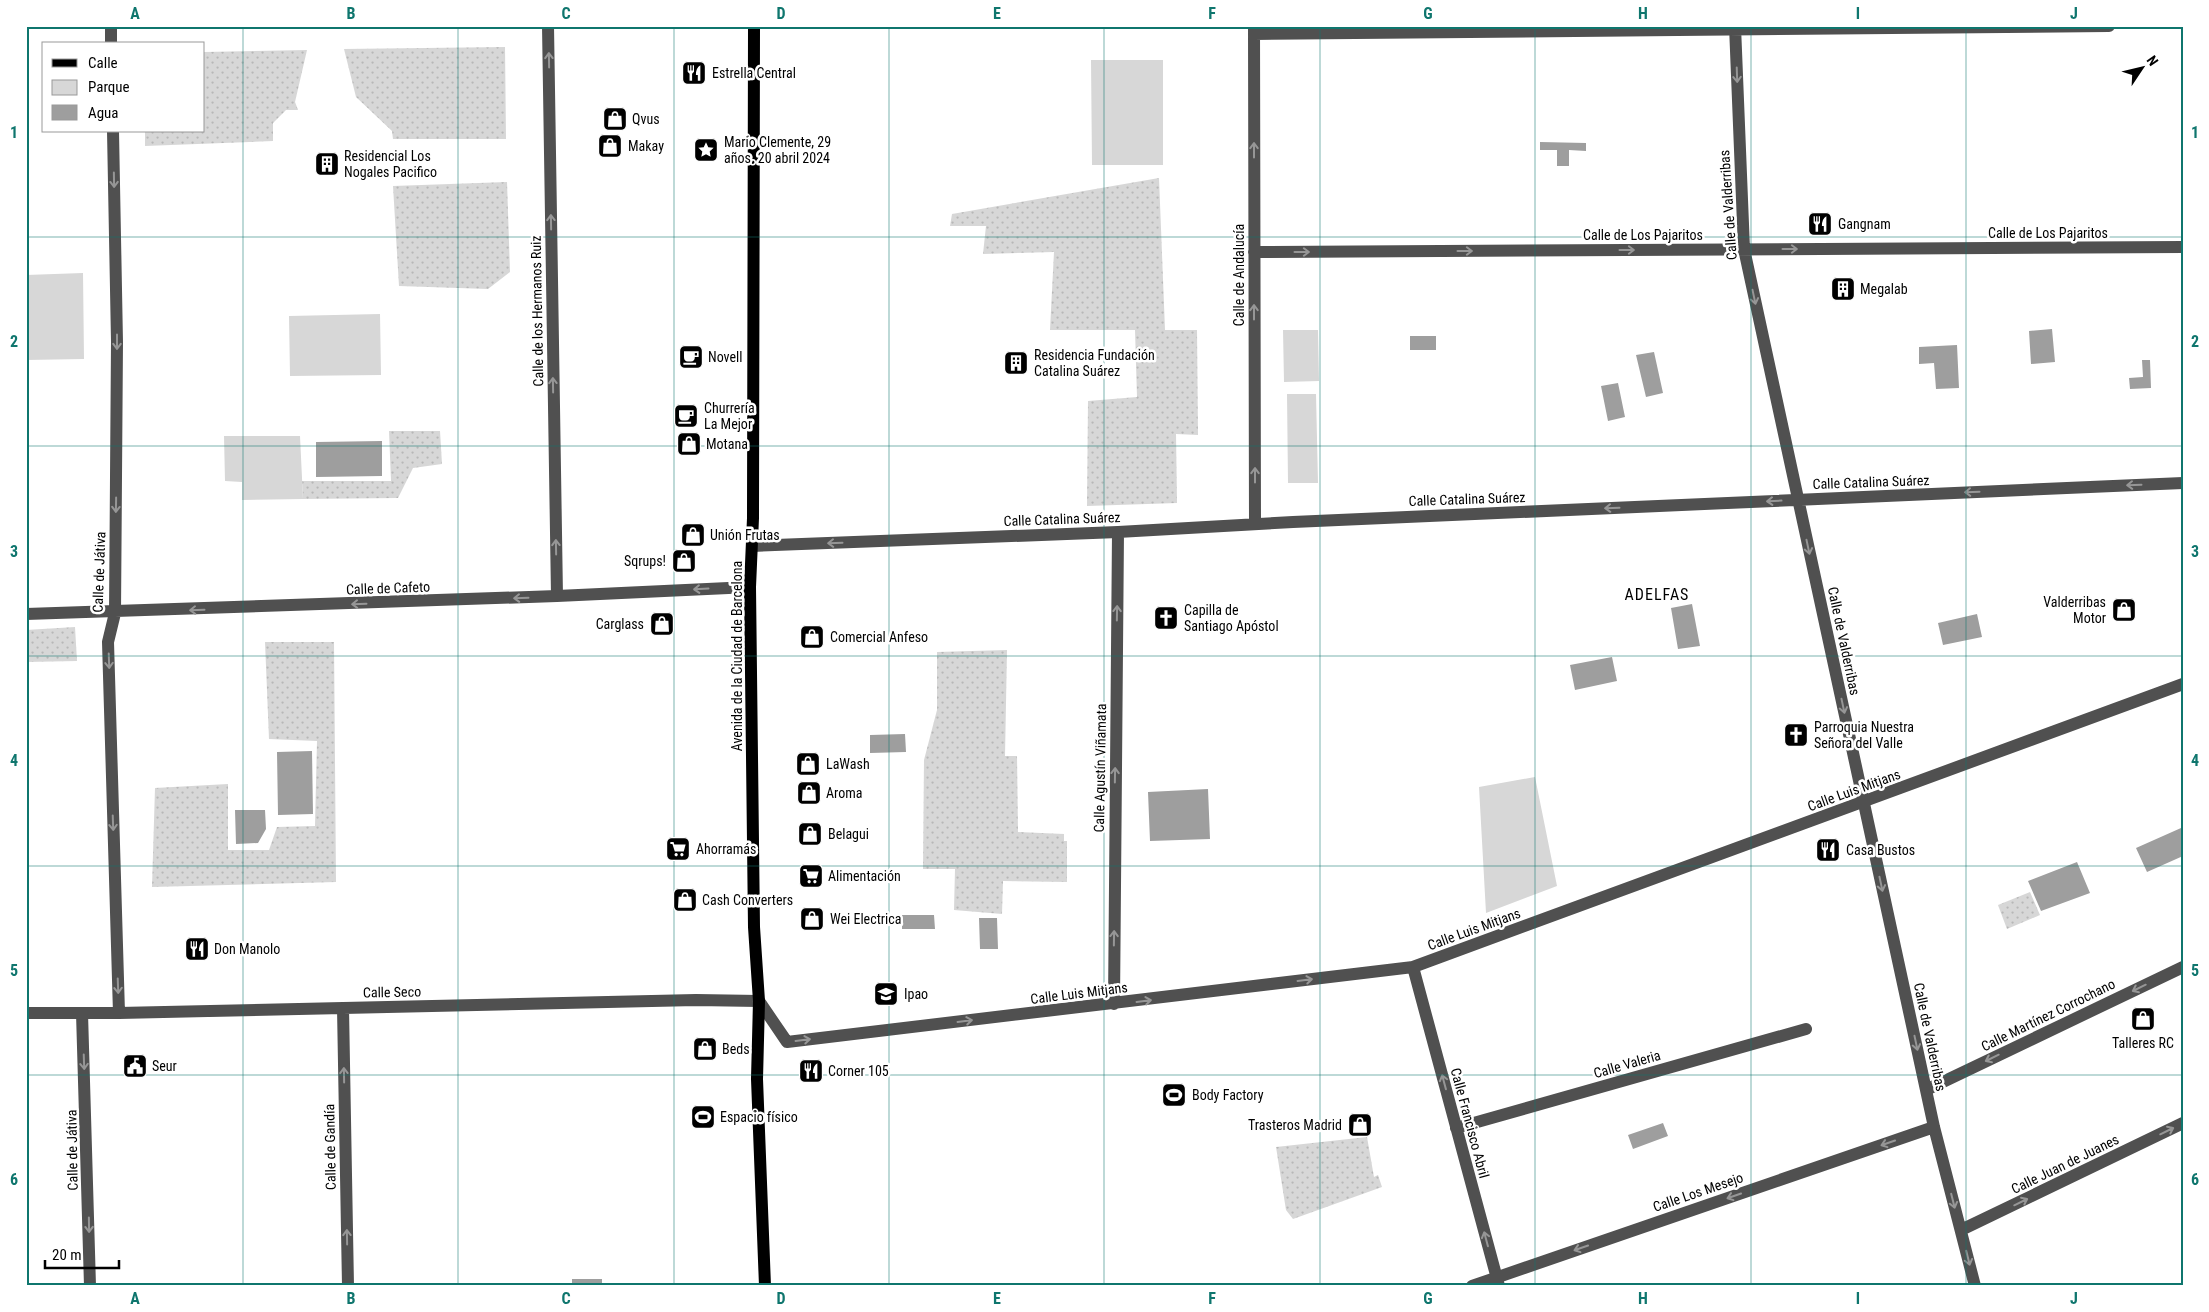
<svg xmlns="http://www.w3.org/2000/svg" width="2209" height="1312" viewBox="0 0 2209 1312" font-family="'Roboto Condensed',sans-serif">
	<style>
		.grass { fill: url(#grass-dots) }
		.park { fill: #d7d7d7 }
		.water { fill: #9e9e9e }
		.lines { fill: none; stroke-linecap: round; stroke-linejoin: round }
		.minor { stroke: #505050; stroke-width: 12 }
		.major { stroke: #000; stroke-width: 12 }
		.oneway { stroke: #969696 }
		.grid { fill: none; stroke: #0f766e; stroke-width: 1; stroke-opacity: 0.55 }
		.labels { text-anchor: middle; stroke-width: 5; stroke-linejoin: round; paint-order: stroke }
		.poi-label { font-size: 14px; fill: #000; stroke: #fff; text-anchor: start }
		.street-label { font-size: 14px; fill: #000; stroke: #fff }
		.quarter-label { font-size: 16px; letter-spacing: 1px; fill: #000; stroke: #fff }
		.neatline { fill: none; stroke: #0f766e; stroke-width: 2 }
		.grid-label { font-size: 16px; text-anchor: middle; font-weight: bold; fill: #0f766e }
	</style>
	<defs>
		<pattern id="grass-dots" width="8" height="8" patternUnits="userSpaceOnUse" patternTransform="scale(1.25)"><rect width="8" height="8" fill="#d7d7d7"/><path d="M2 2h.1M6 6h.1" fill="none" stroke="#b7b7b7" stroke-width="1.8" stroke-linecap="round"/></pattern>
	</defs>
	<rect width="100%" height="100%" fill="#fff"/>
	<!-- grass -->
	<path class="grass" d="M505,47L506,139H393L392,131L356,97L344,49Z
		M307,50L295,102L298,110H286L273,123V141L145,146V131H204V52Z
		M1159,178L1165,330H1197L1198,435L1176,434L1177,503L1087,506L1088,401L1137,397L1135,330H1050L1054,252L983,254L986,226H950L952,214Z
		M507,182L510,272L488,289L399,286L393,186Z
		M389,431H440L442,464L413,468L398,498L303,499L302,481H391Z
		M75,627L77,661L26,662V630Z
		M265,642H334L336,882L152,887L155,788L228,784V850H269L277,827L315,826L317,741L269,739Z
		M1007,650L1005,756H1017L1018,832L1064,834V841H1067V882L1003,881L1002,914L954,910L955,869H923L924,760L937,710V652Z
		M2030,892L2040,915L2007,929L1998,905Z
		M1367,1137L1374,1177L1378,1175L1382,1187L1293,1219L1286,1210L1276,1147Z"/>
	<!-- park -->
	<path class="park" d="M1091,60H1163V165H1092Z
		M83,273L84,359L26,360V275Z
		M380,314L381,375L290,376L289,316Z
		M1283,330H1318L1319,381L1284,382Z
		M1287,394H1316L1318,483H1288Z
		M224,436H300L303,499L242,500V482L225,481Z
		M1535,777L1557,886L1486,913L1479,787Z"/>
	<!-- water -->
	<path class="water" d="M1540,142L1586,143V151L1569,150V166H1557V150H1540Z
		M2052,329L2055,362L2031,364L2029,331Z
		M1410,336H1436V350H1410Z
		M1957,345L1959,388L1936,389L1934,363L1919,364V347Z
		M1654,352L1663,393L1646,397L1636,355Z
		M2142,360H2150L2151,388L2130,389L2129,378L2143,377Z
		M1618,383L1625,417L1608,421L1601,386Z
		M382,441V476L316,477V442Z
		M1692,604L1700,646L1678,649L1671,608Z
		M1977,614L1982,637L1943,645L1938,623Z
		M1612,657L1617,681L1575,690L1570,665Z
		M905,734L906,752L870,753V735Z
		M312,751L313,814L278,815L277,752Z
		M1208,789L1210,839L1150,841L1148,792Z
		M235,810H265L266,829L258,843L236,844Z
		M2181,828L2183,856L2147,872L2136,848Z
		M2077,862L2090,893L2041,911L2028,881Z
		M902,915H934L935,929H902Z
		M979,918H997L998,949H980Z
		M1663,1123L1668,1136L1633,1149L1628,1135Z
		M572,1279H602V1286H572Z"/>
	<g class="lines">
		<!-- minor -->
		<path class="minor" d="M111,26V44
			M548,26L557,596
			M1254,26L1255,524
			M1735,26L1744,249L1934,1127L1975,1286
			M1254,34L2109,26
			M113,131L117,342L115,613L108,642L119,1013
			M1254,252L2183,247
			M752,546L1118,532L1293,522L2183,483
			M26,614L557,596L750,587
			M1413,967L1499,1286
			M1114,1004L1118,532
			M343,1008L348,1286
			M26,1013H119L696,1000L759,1001L787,1042L1413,967L2183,684
			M82,1013L90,1286
			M1926,1090L2183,967
			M1456,1128L1806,1029
			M1961,1230L2183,1123
			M1472,1286L1934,1127"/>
		<!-- major -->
		<path class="major" d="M754,26L753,518L750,587L754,927L759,1001L757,1079L765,1286"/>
	</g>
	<!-- one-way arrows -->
	<defs><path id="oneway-shaft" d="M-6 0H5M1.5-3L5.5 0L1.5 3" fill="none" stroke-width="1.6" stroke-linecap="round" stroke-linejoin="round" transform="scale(1.25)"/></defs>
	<g class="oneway">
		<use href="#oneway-shaft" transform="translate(549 60) rotate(-91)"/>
		<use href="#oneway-shaft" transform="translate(1737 75) rotate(88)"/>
		<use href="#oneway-shaft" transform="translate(1254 150) rotate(-90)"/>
		<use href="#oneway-shaft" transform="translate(114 180) rotate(89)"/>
		<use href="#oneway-shaft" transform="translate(551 222) rotate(-91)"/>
		<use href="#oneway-shaft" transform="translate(1790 249)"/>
		<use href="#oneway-shaft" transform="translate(1627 250)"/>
		<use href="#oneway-shaft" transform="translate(1465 251)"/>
		<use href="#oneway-shaft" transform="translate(1302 252)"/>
		<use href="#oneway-shaft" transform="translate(1754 297) rotate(78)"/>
		<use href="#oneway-shaft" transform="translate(1254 312) rotate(-90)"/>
		<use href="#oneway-shaft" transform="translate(117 342) rotate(90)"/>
		<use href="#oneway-shaft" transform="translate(553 385) rotate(-91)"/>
		<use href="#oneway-shaft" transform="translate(1255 475) rotate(-90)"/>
		<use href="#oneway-shaft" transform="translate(2134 485) rotate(178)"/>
		<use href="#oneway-shaft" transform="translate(1972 492) rotate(178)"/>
		<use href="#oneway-shaft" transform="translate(1774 501) rotate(177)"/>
		<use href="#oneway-shaft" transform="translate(116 505) rotate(91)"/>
		<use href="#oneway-shaft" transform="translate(1612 508) rotate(178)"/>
		<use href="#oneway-shaft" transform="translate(835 543) rotate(178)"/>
		<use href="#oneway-shaft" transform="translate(556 547) rotate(-91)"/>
		<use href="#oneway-shaft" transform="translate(1808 547) rotate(78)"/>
		<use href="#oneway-shaft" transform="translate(701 589) rotate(177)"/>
		<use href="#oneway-shaft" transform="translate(521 598) rotate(178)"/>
		<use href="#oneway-shaft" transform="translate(359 604) rotate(178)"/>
		<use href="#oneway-shaft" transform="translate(197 610) rotate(178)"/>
		<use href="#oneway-shaft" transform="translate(1117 613) rotate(-89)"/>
		<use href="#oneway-shaft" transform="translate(109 661) rotate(88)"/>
		<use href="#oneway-shaft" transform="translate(1843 706) rotate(78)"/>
		<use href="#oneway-shaft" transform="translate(1115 775) rotate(-89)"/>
		<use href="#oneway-shaft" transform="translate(113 823) rotate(88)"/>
		<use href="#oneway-shaft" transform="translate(1881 884) rotate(78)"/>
		<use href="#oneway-shaft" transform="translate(1114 938) rotate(-89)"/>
		<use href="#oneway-shaft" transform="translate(1305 980) rotate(-7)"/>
		<use href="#oneway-shaft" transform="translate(118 986) rotate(88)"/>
		<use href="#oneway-shaft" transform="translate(2139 988) rotate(154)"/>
		<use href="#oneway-shaft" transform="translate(1144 1001) rotate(-7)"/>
		<use href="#oneway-shaft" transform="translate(965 1021) rotate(-7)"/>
		<use href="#oneway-shaft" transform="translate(803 1040) rotate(-7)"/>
		<use href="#oneway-shaft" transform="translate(1916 1043) rotate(78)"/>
		<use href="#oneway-shaft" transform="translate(1992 1058) rotate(154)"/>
		<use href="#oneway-shaft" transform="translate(84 1062) rotate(88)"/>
		<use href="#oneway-shaft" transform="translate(344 1075) rotate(-91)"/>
		<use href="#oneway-shaft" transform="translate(1444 1082) rotate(-105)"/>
		<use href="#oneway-shaft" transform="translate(2167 1131) rotate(-26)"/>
		<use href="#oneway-shaft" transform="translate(1888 1143) rotate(161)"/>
		<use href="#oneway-shaft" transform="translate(1734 1196) rotate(161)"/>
		<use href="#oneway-shaft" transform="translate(1953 1201) rotate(76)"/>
		<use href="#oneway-shaft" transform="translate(2021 1202) rotate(-26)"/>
		<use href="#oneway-shaft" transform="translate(89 1225) rotate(89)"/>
		<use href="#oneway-shaft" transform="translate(347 1237) rotate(-91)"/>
		<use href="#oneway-shaft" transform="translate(1486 1239) rotate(-105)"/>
		<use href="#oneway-shaft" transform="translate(1581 1248) rotate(161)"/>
		<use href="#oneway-shaft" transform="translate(1968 1258) rotate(76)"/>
	</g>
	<!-- grid -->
	<path class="grid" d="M243,26V1286M458,26V1286M674,26V1286M889,26V1286M1104,26V1286M1320,26V1286M1535,26V1286M1751,26V1286M1966,26V1286M26,237H2183M26,446H2183M26,656H2183M26,866H2183M26,1075H2183"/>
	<!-- icons -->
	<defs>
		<symbol id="restaurant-square" viewBox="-11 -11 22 22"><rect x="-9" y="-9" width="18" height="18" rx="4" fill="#000" stroke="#fff"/><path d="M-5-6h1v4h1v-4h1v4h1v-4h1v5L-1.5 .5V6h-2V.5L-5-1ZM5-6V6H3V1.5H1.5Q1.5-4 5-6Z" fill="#fff"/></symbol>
		<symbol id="shop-square" viewBox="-11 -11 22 22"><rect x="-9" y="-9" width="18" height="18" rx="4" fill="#000" stroke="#fff"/><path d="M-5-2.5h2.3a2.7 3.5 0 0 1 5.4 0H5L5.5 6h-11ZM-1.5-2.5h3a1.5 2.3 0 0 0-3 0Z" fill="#fff"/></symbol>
		<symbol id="sight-square" viewBox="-11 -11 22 22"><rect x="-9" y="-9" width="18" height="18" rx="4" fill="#000" stroke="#fff"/><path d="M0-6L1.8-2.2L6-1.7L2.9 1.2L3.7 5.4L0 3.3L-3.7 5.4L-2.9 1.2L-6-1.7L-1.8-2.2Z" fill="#fff"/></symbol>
		<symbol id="building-square" viewBox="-11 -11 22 22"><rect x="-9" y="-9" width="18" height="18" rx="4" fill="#000" stroke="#fff"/><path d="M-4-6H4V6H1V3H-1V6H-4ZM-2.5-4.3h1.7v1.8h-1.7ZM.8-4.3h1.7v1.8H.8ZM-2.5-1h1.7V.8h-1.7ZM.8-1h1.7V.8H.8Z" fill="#fff"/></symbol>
		<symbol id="cafe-square" viewBox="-11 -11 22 22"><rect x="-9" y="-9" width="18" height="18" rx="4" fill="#000" stroke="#fff"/><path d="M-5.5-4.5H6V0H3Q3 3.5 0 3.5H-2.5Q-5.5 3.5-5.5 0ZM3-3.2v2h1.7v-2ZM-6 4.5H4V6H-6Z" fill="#fff"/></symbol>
		<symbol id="church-square" viewBox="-11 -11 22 22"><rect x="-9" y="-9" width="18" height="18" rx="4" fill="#000" stroke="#fff"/><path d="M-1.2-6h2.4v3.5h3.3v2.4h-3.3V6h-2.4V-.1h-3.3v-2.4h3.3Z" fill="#fff"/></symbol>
		<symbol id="supermarket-square" viewBox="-11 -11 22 22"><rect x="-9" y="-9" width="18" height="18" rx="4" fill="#000" stroke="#fff"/><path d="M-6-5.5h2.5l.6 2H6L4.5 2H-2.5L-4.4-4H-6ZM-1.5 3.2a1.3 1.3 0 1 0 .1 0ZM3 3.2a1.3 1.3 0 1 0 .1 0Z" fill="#fff"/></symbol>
		<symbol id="university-square" viewBox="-11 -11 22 22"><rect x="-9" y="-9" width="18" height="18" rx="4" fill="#000" stroke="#fff"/><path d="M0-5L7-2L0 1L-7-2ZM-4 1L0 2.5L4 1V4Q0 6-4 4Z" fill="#fff"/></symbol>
		<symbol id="civic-square" viewBox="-11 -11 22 22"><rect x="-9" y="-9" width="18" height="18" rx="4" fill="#000" stroke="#fff"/><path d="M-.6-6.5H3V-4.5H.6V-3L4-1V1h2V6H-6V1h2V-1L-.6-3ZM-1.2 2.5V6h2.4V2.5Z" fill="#fff"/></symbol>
		<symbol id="stadium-square" viewBox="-11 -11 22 22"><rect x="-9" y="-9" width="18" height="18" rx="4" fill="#000" stroke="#fff"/><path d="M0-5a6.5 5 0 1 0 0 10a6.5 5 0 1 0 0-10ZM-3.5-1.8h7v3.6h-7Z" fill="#fff"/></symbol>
	</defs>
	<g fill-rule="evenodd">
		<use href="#restaurant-square" x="680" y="59" width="28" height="28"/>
		<use href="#shop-square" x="601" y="105" width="28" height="28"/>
		<use href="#shop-square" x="596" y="132" width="28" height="28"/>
		<use href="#sight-square" x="692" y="136" width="28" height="28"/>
		<use href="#building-square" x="313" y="150" width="28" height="28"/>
		<use href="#restaurant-square" x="1806" y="210" width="28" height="28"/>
		<use href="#building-square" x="1829" y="275" width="28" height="28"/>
		<use href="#cafe-square" x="677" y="343" width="28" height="28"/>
		<use href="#building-square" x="1002" y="349" width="28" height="28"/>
		<use href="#cafe-square" x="672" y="402" width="28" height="28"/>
		<use href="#shop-square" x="675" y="430" width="28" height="28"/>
		<use href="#shop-square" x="679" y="521" width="28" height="28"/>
		<use href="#shop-square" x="670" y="547" width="28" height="28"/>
		<use href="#shop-square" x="2110" y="596" width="28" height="28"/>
		<use href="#church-square" x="1152" y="604" width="28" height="28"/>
		<use href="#shop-square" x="648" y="610" width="28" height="28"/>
		<use href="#shop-square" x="798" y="623" width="28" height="28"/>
		<use href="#church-square" x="1782" y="721" width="28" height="28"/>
		<use href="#shop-square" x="794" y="750" width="28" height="28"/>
		<use href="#shop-square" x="795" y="779" width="28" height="28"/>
		<use href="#shop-square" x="796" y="820" width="28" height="28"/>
		<use href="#supermarket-square" x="664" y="835" width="28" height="28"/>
		<use href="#restaurant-square" x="1814" y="836" width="28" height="28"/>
		<use href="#supermarket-square" x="797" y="862" width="28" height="28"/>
		<use href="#shop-square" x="671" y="886" width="28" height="28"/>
		<use href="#shop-square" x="798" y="905" width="28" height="28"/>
		<use href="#restaurant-square" x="183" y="935" width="28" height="28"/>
		<use href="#university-square" x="872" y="980" width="28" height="28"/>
		<use href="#shop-square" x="2129" y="1005" width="28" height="28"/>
		<use href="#shop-square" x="691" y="1035" width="28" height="28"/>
		<use href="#civic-square" x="121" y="1052" width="28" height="28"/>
		<use href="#restaurant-square" x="797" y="1057" width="28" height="28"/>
		<use href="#stadium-square" x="1160" y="1081" width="28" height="28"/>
		<use href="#stadium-square" x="689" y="1103" width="28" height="28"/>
		<use href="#shop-square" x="1346" y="1111" width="28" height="28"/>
	</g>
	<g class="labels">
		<!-- poi labels -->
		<g class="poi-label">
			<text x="712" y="78">Estrella Central</text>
			<text x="632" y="124">Qvus</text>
			<text x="724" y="147">Mario Clemente, 29<tspan x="724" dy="16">años. 20 abril 2024</tspan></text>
			<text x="628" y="151">Makay</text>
			<text x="344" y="161">Residencial Los<tspan x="344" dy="16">Nogales Pacifico</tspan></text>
			<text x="1838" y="229">Gangnam</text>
			<text x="1860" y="294">Megalab</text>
			<text x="1034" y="360">Residencia Fundación<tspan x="1034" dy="16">Catalina Suárez</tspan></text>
			<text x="708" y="362">Novell</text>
			<text x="704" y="413">Churrería<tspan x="704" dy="16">La Mejor</tspan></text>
			<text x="706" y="449">Motana</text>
			<text x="710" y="540">Unión Frutas</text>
			<text x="666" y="566" text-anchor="end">Sqrups!</text>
			<text x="2106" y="607" text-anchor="end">Valderribas<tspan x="2106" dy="16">Motor</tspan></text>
			<text x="1184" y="615">Capilla de<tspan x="1184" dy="16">Santiago Apóstol</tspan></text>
			<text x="644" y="629" text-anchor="end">Carglass</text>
			<text x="830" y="642">Comercial Anfeso</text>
			<text x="1814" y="732">Parroquia Nuestra<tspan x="1814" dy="16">Señora del Valle</tspan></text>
			<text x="826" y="769">LaWash</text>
			<text x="826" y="798">Aroma</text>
			<text x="828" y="839">Belagui</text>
			<text x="696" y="854">Ahorramás</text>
			<text x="1846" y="855">Casa Bustos</text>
			<text x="828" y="881">Alimentación</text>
			<text x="702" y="905">Cash Converters</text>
			<text x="830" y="924">Wei Electrica</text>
			<text x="214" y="954">Don Manolo</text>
			<text x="904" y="999">Ipao</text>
			<text x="2143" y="1048" text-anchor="middle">Talleres RC</text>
			<text x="722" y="1054">Beds</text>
			<text x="152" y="1071">Seur</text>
			<text x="828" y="1076">Corner 105</text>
			<text x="1192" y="1100">Body Factory</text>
			<text x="720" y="1122">Espacio físico</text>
			<text x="1342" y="1130" text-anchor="end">Trasteros Madrid</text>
		</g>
		<!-- street labels -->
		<g class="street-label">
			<text transform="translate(1728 205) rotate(-94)" y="5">Calle de Valderribas</text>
			<text x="2048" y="238">Calle de Los Pajaritos</text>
			<text x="1643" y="240">Calle de Los Pajaritos</text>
			<text transform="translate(1239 275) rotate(-90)" y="5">Calle de Andalucía</text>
			<text transform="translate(537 311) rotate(-91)" y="5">Calle de los Hermanos Ruiz</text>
			<text transform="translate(1871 482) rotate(-2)" y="5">Calle Catalina Suárez</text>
			<text transform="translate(1467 499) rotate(-2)" y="5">Calle Catalina Suárez</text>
			<text transform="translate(1062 519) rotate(-2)" y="5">Calle Catalina Suárez</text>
			<text transform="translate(99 572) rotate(-88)" y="5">Calle de Játiva</text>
			<text transform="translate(388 588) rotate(-2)" y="5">Calle de Cafeto</text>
			<text transform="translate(1844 641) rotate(78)" y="5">Calle de Valderribas</text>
			<text transform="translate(737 656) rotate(-90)" y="5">Avenida de la Ciudad de Barcelona</text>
			<text transform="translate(1100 768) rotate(-89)" y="5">Calle Agustín Viñamata</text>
			<text transform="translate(1854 790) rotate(-20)" y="5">Calle Luis Mitjans</text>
			<text transform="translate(1474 929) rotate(-20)" y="5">Calle Luis Mitjans</text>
			<text transform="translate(392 992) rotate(-1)" y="5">Calle Seco</text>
			<text transform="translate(1079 993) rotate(-7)" y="5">Calle Luis Mitjans</text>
			<text transform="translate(2048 1015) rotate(-26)" y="5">Calle Martínez Corrochano</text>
			<text transform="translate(1930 1037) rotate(78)" y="5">Calle de Valderribas</text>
			<text transform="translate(1627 1064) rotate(-16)" y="5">Calle Valeria</text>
			<text transform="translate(1470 1123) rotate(75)" y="5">Calle Francisco Abril</text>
			<text transform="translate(330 1147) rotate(-91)" y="5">Calle de Gandía</text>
			<text transform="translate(72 1150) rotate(-91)" y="5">Calle de Játiva</text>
			<text transform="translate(2065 1164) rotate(-26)" y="5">Calle Juan de Juanes</text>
			<text transform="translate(1698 1192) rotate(-19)" y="5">Calle Los Mesejo</text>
		</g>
		<!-- quarter labels -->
		<g class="quarter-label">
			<text x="1657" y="600">ADELFAS</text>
		</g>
	</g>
	<!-- border -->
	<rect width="2209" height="1312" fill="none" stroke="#ffffff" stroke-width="55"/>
	<!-- legend -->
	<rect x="42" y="42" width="162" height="90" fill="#ffffff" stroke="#999999"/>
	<rect x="52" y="59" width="25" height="8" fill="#000000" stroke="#999999"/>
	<text x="88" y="68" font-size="15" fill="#000000">Calle</text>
	<rect x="52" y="80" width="25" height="15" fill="#d7d7d7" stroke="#999999"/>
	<text x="88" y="92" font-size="15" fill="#000000">Parque</text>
	<rect x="52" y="105" width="25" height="15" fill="#9e9e9e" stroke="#999999"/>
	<text x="88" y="118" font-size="15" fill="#000000">Agua</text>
	<!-- north arrow -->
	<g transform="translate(2142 68) rotate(55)" stroke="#ffffff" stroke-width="4" paint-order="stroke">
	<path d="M0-4L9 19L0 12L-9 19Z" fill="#000000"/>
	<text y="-8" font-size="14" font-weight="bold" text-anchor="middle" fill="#000000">N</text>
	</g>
	<!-- scale -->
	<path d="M45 1260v8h74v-8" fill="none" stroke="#000000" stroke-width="2.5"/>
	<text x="52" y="1260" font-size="15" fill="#000000" stroke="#ffffff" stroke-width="4" paint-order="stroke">20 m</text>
	<rect x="28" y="28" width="2154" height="1256" class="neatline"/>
	<g class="grid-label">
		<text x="135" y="19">A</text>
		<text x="351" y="19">B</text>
		<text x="566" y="19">C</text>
		<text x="781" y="19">D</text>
		<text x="997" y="19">E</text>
		<text x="1212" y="19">F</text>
		<text x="1428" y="19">G</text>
		<text x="1643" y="19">H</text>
		<text x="1858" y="19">I</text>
		<text x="2074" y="19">J</text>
		<text x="14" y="138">1</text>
		<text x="2195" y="138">1</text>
		<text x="14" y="347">2</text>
		<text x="2195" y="347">2</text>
		<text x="14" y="557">3</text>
		<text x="2195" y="557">3</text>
		<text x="14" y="766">4</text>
		<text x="2195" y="766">4</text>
		<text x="14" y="976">5</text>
		<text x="2195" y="976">5</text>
		<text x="14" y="1185">6</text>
		<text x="2195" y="1185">6</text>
		<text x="135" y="1304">A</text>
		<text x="351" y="1304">B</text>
		<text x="566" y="1304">C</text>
		<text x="781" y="1304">D</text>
		<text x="997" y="1304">E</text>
		<text x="1212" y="1304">F</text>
		<text x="1428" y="1304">G</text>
		<text x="1643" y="1304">H</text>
		<text x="1858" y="1304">I</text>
		<text x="2074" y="1304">J</text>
	</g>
</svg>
